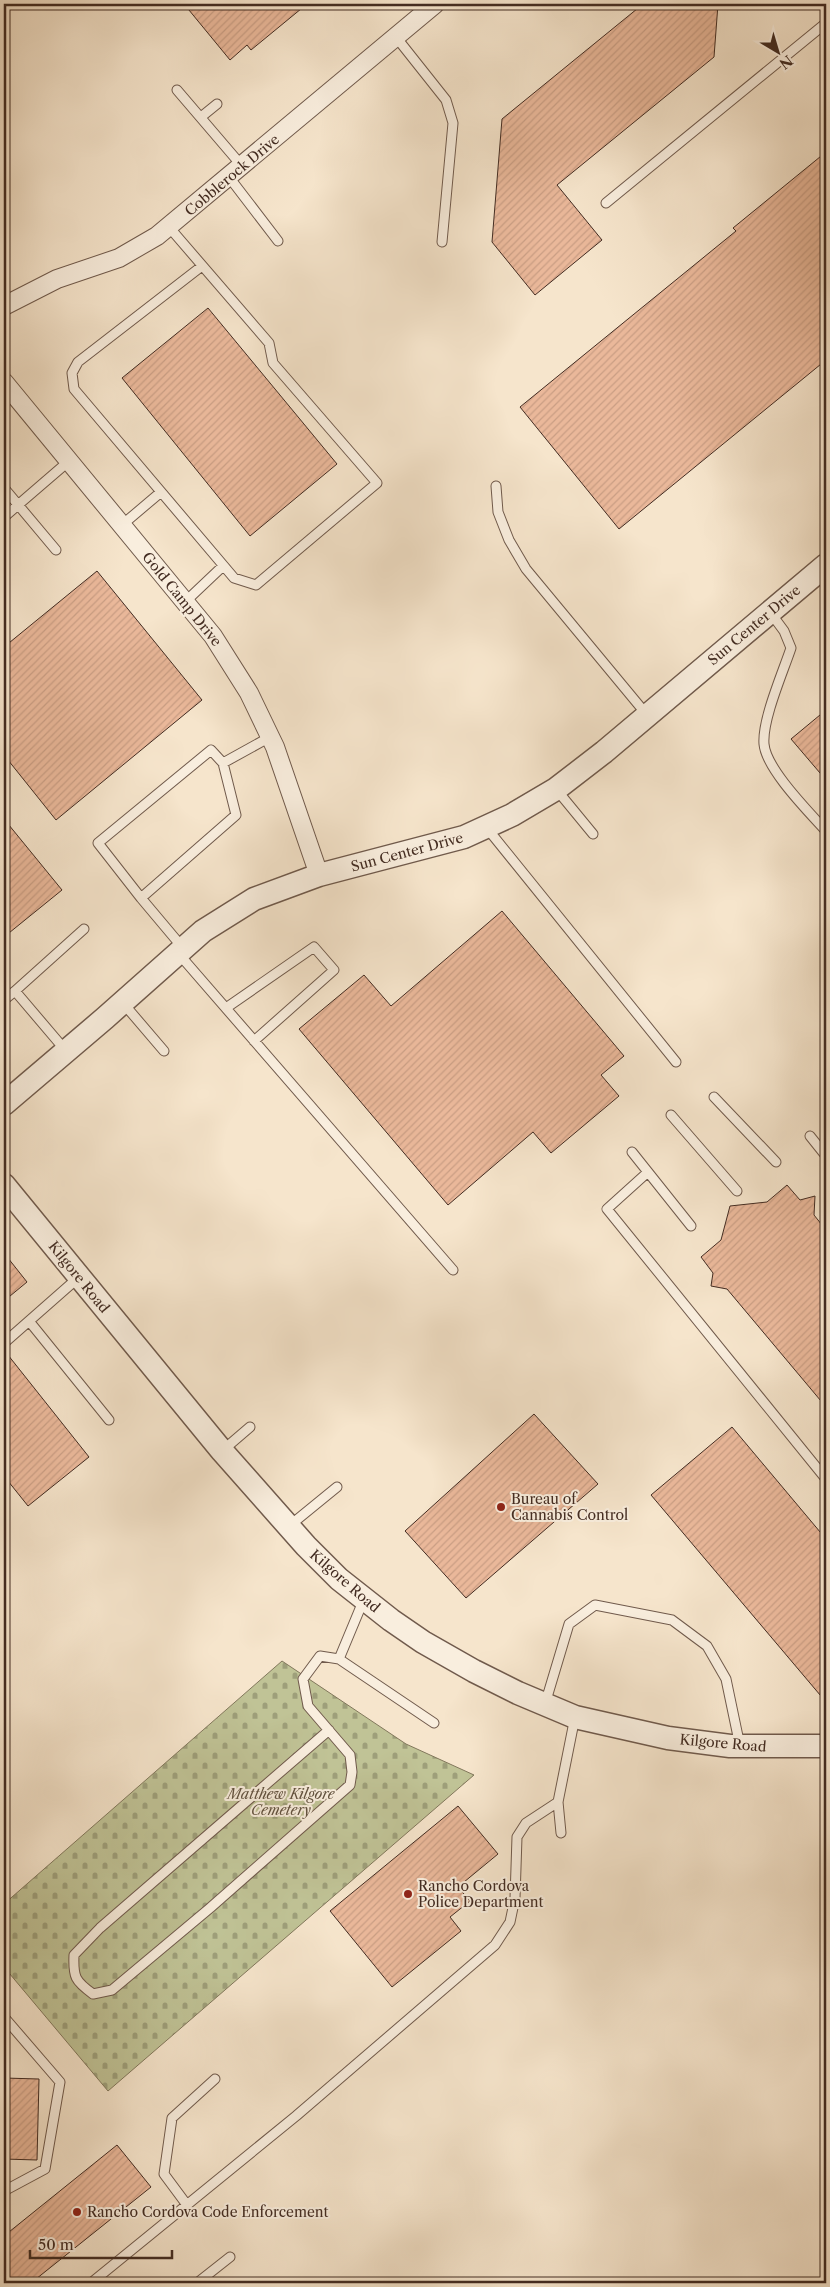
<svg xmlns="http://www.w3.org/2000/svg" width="830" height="2287" viewBox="0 0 830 2287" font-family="'Libre Caslon Text',serif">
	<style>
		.cemetery { fill: url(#cemetery-stones); stroke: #82785c }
		.building { fill: url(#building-hatch); stroke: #432c22 }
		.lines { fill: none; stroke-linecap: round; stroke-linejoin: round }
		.service-casing { stroke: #705a4c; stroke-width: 11 }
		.minor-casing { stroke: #705a4c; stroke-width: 20 }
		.tertiary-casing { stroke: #705a4c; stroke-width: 25 }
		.service { stroke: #f9eede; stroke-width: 9 }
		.minor { stroke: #f9eede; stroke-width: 18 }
		.tertiary { stroke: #f9eede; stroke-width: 22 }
		.poi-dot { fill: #8f2418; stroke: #f9eede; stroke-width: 2 }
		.labels { text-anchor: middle; stroke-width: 4; stroke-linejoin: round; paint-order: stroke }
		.street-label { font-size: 14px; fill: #432c22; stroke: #f9eede }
		.poi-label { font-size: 14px; fill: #432c22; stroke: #f9eede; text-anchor: start }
		.park-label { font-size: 14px; font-style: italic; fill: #62523f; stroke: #f9eede }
	</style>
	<defs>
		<pattern id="cemetery-stones" width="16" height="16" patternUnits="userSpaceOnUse" patternTransform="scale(1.25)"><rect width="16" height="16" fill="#c0c396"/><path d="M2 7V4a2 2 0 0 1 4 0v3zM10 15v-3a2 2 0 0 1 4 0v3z" fill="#9e9f7a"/></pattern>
		<pattern id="building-hatch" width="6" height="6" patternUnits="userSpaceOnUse" patternTransform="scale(1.25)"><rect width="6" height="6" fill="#eab89a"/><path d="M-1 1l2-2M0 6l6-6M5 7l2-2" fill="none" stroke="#ca9e84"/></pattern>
	</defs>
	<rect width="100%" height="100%" fill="#f6e5cc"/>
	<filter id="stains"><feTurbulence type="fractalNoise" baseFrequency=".004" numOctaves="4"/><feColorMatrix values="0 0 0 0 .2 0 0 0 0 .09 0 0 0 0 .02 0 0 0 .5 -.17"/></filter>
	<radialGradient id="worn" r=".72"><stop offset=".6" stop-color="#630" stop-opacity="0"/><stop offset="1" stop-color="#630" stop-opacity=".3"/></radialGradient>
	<!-- cemetery -->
	<path class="cemetery" d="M282,1661L406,1744L474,1775L108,2091L4,1967V1904Z"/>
	<!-- building -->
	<path class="building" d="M184,4H307L251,50L247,45L230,60Z
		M643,4H718L714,57L557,185L602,240L535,295L492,242L502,119Z
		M826,152V360L619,529L520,407L736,231L733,228Z
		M208,308L337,464L250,536L122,378Z
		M97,571L202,700L56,820L4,755V647Z
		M826,710V780L791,739Z
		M4,819L62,890L4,937Z
		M502,911L624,1056L601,1075L619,1096L551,1153L533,1132L448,1205L299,1029L364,975L391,1006Z
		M787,1185L800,1200L815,1196L814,1215L826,1230V1407L727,1289L711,1286L713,1273L701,1257L721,1240L730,1206L767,1202Z
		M4,1253L27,1282L4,1301Z
		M4,1350L89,1457L28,1506L4,1476Z
		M534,1414L598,1484L466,1598L405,1531Z
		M732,1427L826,1539V1702L651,1495Z
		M458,1806L498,1854L458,1887L470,1901L450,1917L461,1931L392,1987L330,1911Z
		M4,2078L39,2079L37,2160L4,2159Z
		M117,2145L151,2187L31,2283H8L4,2278V2236Z"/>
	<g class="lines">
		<defs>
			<path id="service" d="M396,37L446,100L453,123L442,242
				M177,90L242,166
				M201,117L217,104
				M229,177L278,241
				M606,203L826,23
				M169,227L269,343L273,363L377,483L256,585L234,578L74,389L72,373L78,362L202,266
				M496,486L498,512L509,540L526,569L647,715
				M4,488L56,550
				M4,517L69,461
				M122,525L161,492
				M185,602L223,566
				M770,612L784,631L791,648C783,672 762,720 764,744C766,769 809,812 826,831
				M556,789L593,834
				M486,827L676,1062
				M141,898L98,843L211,750L223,763
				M183,948L141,898L236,815L223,763L270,737
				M178,953L453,1270
				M15,991L84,929
				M4,1000L15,991L66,1051
				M123,1003L164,1051
				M226,1008L314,947L334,970L254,1041
				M714,1097L776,1162
				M671,1115L737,1191
				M810,1136L826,1156
				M632,1152L691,1226
				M648,1172L607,1209L826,1479
				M29,1321L109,1420
				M4,1343L79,1277
				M222,1451L250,1427
				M288,1527L337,1487
				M364,1599L339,1659L434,1723
				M545,1704L569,1624L595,1605L672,1620L707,1646L726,1679L740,1746
				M329,1730L100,1928L74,1955C73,1977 75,1981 93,1994L112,1990L210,1908L350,1785L352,1772L350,1755L308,1706L303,1679L320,1656L339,1659
				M561,1833L558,1802L575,1717
				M4,2017L60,2082L45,2169L4,2191
				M187,2205L164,2174L172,2118L215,2079
				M91,2283L296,2116L495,1945L510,1922L515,1898L517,1837L526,1823L558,1802
				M197,2283L230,2257"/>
			<path id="minor" d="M4,306L57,279L119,258L157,236L435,4
				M4,382L213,636L249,693L275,747L319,875"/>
			<path id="tertiary" d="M4,1104L105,1018L203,931L254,899L319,875L464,837L512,815L556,789L604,752L826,565
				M4,1185L222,1451L306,1546L339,1579L391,1620L423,1642L474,1671L518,1693L575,1717L668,1738L730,1746H826"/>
		</defs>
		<!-- service casing -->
		<use href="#service" class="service-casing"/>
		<!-- minor casing -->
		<use href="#minor" class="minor-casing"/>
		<!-- tertiary casing -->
		<use href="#tertiary" class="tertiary-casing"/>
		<!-- service -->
		<use href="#service" class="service"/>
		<!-- minor -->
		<use href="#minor" class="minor"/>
		<!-- tertiary -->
		<use href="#tertiary" class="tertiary"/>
	</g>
	<!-- markers -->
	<g class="poi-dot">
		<circle cx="501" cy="1507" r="5"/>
		<circle cx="408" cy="1894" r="5"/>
		<circle cx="77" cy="2212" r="5"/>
	</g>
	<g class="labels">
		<!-- street labels -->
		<g class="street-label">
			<text transform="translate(232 175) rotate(-40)" y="5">Cobblerock Drive</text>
			<text transform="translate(182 599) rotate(51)" y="5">Gold Camp Drive</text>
			<text transform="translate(754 625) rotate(-40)" y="5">Sun Center Drive</text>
			<text transform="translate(407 852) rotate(-15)" y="5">Sun Center Drive</text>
			<text transform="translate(79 1277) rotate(51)" y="5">Kilgore Road</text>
			<text transform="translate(345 1581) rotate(41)" y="5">Kilgore Road</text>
			<text transform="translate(723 1743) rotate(5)" y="5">Kilgore Road</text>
		</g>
		<!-- poi labels -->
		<g class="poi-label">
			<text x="511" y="1504">Bureau of<tspan x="511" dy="16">Cannabis Control</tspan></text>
			<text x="418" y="1891">Rancho Cordova<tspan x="418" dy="16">Police Department</tspan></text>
			<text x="87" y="2217">Rancho Cordova Code Enforcement</text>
		</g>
		<!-- park labels -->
		<g class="park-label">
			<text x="281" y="1799">Matthew Kilgore<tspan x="281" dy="16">Cemetery</tspan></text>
		</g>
	</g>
	<!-- margin -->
	<rect width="830" height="2287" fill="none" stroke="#f6e5cc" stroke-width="20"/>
	<rect x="5" y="5" width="820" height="2277" fill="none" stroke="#432c22" stroke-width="2.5"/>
	<rect x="10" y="10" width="810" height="2267" fill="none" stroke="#432c22"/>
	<!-- north arrow -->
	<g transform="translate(778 52) rotate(142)" stroke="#f9eede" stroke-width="4" paint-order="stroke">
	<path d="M0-4L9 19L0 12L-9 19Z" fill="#432c22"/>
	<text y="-8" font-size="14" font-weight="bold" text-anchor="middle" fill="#432c22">N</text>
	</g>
	<!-- scale -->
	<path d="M30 2250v8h142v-8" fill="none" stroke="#432c22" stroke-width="2.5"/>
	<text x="38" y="2250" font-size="15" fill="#432c22" stroke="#f9eede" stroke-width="4" paint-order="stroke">50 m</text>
	<rect width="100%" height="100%" filter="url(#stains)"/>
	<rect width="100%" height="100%" fill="url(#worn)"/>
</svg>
